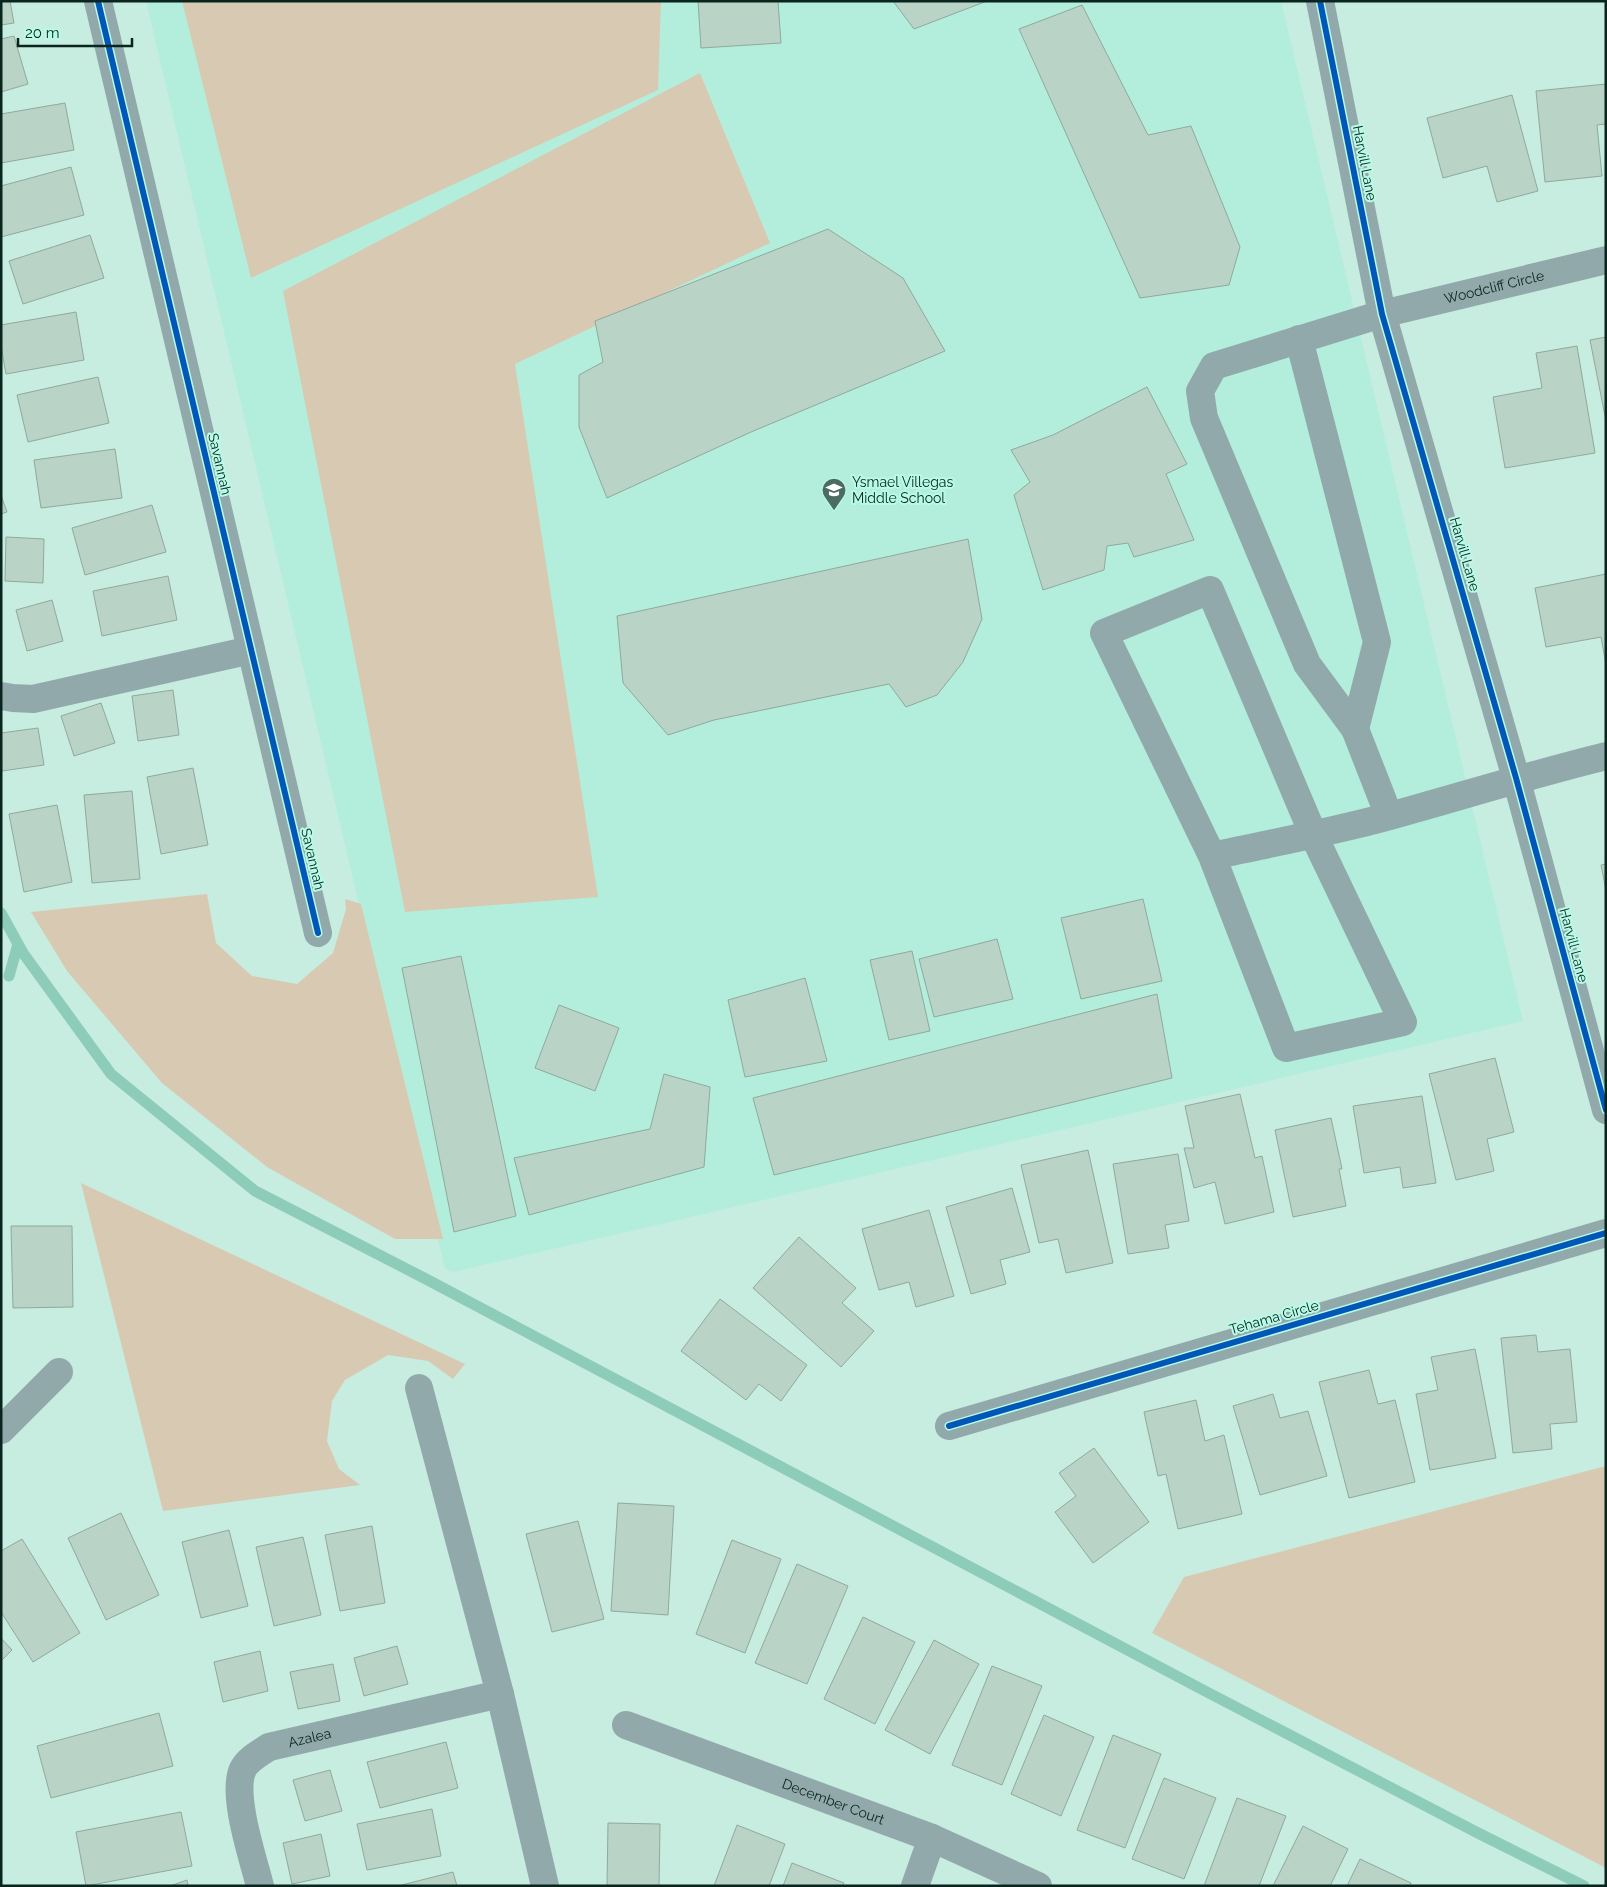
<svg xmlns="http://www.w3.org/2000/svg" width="1607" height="1887" viewBox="0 0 1607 1887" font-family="Raleway,sans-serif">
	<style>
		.built { fill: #b3eedc }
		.green { fill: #d8cab2 }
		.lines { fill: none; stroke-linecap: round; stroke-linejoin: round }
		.stream { stroke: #8eccba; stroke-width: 11 }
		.building { fill: #b9d3c7; stroke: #8fa99d }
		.minor { stroke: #92a9ac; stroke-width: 28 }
		.cycleway-casing { stroke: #b8fbe6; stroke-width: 9 }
		.cycleway { stroke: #0057b8; stroke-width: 6 }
		.labels { text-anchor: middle; stroke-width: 4; stroke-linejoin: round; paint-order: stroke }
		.street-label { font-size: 14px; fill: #09251e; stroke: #b8fbe6 }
		.poi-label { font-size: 14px; fill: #09251e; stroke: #b8fbe6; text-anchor: start }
	</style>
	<rect width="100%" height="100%" fill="#c7ece0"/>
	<!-- built -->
	<path class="built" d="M146,1H1281L1523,1021L657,1225L453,1272L445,1269Z"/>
	<!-- green -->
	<path class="green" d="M182,1H661L658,90L251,278Z
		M700,73L770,243L515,364L598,897L405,912L283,291Z
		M207,894L216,943L252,976L297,984L333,953L346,909L345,899L361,904L443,1239H395L267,1167L162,1083L67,971L31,912Z
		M81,1183L465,1364L453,1379L428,1361L388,1355L345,1380L332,1401L327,1441L339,1469L360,1485L163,1511Z
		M1606,1466V1868L1152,1633L1184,1577Z"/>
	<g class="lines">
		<!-- stream -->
		<path class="stream" d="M1,913L23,953L111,1074L255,1191L426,1279L1205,1691L1478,1833L1584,1886
			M9,976L18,944"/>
	</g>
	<!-- building -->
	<path class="building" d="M1,1H10L14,23L1,25Z
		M698,1H778L781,43L701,48Z
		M893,1H987L914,29Z
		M1082,5L1148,135L1191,126L1240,247L1229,285L1140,298L1019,29Z
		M14,36L28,84L1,92V39Z
		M1606,84V124L1597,125L1602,176L1545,182L1536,91Z
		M1512,95L1538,191L1497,202L1487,166L1443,178L1427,118Z
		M65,103L74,150L1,163V114Z
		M71,167L84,215L1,237V186Z
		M828,229L903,278L945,351L751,432L607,498L579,427V375L603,362L595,321Z
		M90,235L104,278L23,304L9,261Z
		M76,312L84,360L6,374L1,346V325Z
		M1606,337V421L1590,340Z
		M1577,346L1595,453L1505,468L1493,397L1542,388L1536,353Z
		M98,377L109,423L28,442L17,395Z
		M1147,387L1187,464L1166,474L1194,540L1134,557L1128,543L1107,546L1104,570L1043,590L1014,495L1030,482L1011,450L1053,435Z
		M115,449L122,498L41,508L34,460Z
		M1,495L7,512L1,514Z
		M152,505L166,552L85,575L72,528Z
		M6,537L44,539L43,583L5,581Z
		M968,539L982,619L963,662L937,695L906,707L889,684L714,720L668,735L623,683L617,616Z
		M1606,574V664L1601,637L1546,647L1535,588Z
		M168,576L177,620L102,636L93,591Z
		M52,600L63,641L27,651L16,610Z
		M173,690L179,735L138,741L132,696Z
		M101,703L115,743L74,756L61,716Z
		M38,728L44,765L2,771L1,733Z
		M193,768L208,845L161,854L147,777Z
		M132,791L140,879L92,883L84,795Z
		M57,805L72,882L24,892L9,814Z
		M1606,864V890L1601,865Z
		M1143,899L1162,981L1081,999L1061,918Z
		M997,939L1013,999L934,1017L919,959Z
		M912,951L930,1031L889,1040L870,960Z
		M461,956L516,1216L454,1232L402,968Z
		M805,978L827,1061L745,1077L728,1000Z
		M1157,994L1172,1078L774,1175L753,1098Z
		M559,1005L619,1028L595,1091L535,1068Z
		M1495,1058L1514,1132L1487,1139L1494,1171L1456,1180L1429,1074Z
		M664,1074L710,1087L704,1167L529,1215L514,1158L650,1129Z
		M1240,1094L1255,1158L1262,1156L1274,1212L1225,1224L1215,1182L1194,1188L1184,1148H1194L1185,1106Z
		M1422,1096L1436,1183L1403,1188L1400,1167L1364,1173L1353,1106Z
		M1331,1118L1342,1169H1339L1346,1206L1293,1217L1275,1130Z
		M1088,1150L1113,1263L1066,1273L1058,1239L1039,1243L1021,1165Z
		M1178,1154L1189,1221L1165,1225L1169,1248L1128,1254L1113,1164Z
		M1012,1188L1030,1252L1000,1260L1006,1284L971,1294L946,1207Z
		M929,1210L954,1296L916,1307L909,1282L879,1290L862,1229Z
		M11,1226H72L73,1307L13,1308Z
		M799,1237L856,1288L842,1303L874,1331L841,1367L753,1288Z
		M720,1299L807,1365L781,1401L759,1384L746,1400L681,1351Z
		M1536,1335L1538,1352L1570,1349L1577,1422L1550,1424L1552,1449L1513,1453L1501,1338Z
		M1475,1349L1496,1458L1430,1470L1416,1394L1438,1390L1431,1357Z
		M1369,1370L1378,1404L1395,1400L1415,1482L1349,1498L1319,1382Z
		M1273,1394L1280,1418L1308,1411L1327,1476L1260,1495L1233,1406Z
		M1196,1400L1205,1441L1224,1435L1242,1514L1178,1529L1166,1474L1158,1476L1144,1412Z
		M1094,1448L1149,1522L1093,1563L1055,1512L1076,1496L1059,1473Z
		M618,1503L674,1506L668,1615L611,1611Z
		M121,1513L159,1595L106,1620L68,1538Z
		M578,1521L604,1619L552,1632L526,1534Z
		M372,1526L385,1603L340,1611L325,1535Z
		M229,1530L248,1606L201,1618L182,1542Z
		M303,1537L321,1615L274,1626L256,1547Z
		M22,1539L80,1633L33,1662L1,1612V1551Z
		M732,1540L781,1559L745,1653L696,1634Z
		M797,1564L848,1586L807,1684L755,1663Z
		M863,1617L915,1642L875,1724L824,1699Z
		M1,1638L12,1650L1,1661Z
		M934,1640L979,1664L930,1754L885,1730Z
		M397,1646L408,1684L364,1696L354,1658Z
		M260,1651L268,1691L223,1702L214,1662Z
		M333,1664L340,1701L298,1709L290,1672Z
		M992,1666L1042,1686L1002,1785L952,1765Z
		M159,1713L173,1766L51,1798L37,1746Z
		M1044,1715L1094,1737L1061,1816L1011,1794Z
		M1113,1735L1161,1754L1125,1848L1077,1830Z
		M446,1742L458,1788L380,1808L367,1762Z
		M330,1770L342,1811L305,1821L293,1780Z
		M1164,1778L1216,1798L1184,1879L1132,1859Z
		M1237,1798L1286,1816L1259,1886H1204Z
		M432,1809L441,1856L367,1870L357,1824Z
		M181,1812L192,1866L86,1886L76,1832Z
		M608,1823L660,1824L659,1886H607Z
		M737,1825L785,1844L769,1886H714Z
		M1303,1826L1348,1849L1330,1886H1273Z
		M321,1834L330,1876L292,1884L283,1843Z
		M1360,1859L1411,1883L1410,1886H1347Z
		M792,1863L844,1883L843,1886H783Z
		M453,1872L457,1886H398Z
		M187,1880L188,1886H170Z"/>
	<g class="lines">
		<!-- minor -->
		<g class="minor">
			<path d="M98,1L318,933"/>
			<path d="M1320,1L1382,314L1516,778L1606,1110"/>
			<path d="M1299,339L1377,642L1355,729"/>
			<path d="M1,696L13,698L33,699L251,650"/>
			<path id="s1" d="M1389,816L1355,729L1307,664L1204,418L1200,391L1214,366L1382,314L1606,260"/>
			<path d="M1212,856L1286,1048L1403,1022L1313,834L1210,590L1104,633L1212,856C1272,843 1332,832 1390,816C1462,796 1533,774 1606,756"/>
			<path d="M419,1388L500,1694L545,1886"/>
			<path d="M949,1426L1606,1233"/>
			<path d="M1,1430L59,1372"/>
			<path id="s2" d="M626,1725L932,1838L1038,1886"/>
			<path id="s3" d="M260,1886C253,1858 231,1794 243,1769C248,1759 260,1753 269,1747L500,1694"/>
			<path d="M915,1886L932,1838"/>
		</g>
		<defs>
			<path id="cycleway" d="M98,1L318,933
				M1320,1L1382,314L1516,778L1606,1110
				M949,1426L1606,1233"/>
		</defs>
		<!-- cycleway casing -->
		<use href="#cycleway" class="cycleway-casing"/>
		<!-- cycleway -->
		<use href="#cycleway" class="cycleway"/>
	</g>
	<!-- icons -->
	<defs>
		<symbol id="school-pin" viewBox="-11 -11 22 30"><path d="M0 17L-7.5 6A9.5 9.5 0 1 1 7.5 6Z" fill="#4c6b62" stroke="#b8fbe6"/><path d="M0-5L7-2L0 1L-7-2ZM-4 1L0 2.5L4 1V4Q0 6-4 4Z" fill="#fff"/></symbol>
	</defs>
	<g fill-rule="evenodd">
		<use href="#school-pin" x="820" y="476" width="28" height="38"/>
	</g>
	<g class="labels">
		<!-- street labels -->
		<g class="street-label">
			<text transform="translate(1365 163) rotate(79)" y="5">Harvill Lane</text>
			<text dy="5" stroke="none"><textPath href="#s1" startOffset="788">Woodcliff Circle</textPath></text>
			<text transform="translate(220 464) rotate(77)" y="5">Savannah</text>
			<text transform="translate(1465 554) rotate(74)" y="5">Harvill Lane</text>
			<text transform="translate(313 859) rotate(77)" y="5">Savannah</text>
			<text transform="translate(1574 945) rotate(75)" y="5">Harvill Lane</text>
			<text transform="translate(1274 1317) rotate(-16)" y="5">Tehama Circle</text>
			<text dy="5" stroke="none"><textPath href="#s3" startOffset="196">Azalea</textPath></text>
			<text dy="5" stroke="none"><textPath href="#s2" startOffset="221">December Court</textPath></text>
		</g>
		<!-- poi labels -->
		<g class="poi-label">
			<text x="852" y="487">Ysmael Villegas<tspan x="852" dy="16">Middle School</tspan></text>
		</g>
	</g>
	<!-- border -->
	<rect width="1607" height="1887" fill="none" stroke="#09251e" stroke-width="5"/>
	<!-- scale -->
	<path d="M18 38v8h114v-8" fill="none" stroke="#09251e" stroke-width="2.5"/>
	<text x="25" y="38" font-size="15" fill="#09251e" stroke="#b8fbe6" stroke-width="4" paint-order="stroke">20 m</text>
</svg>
